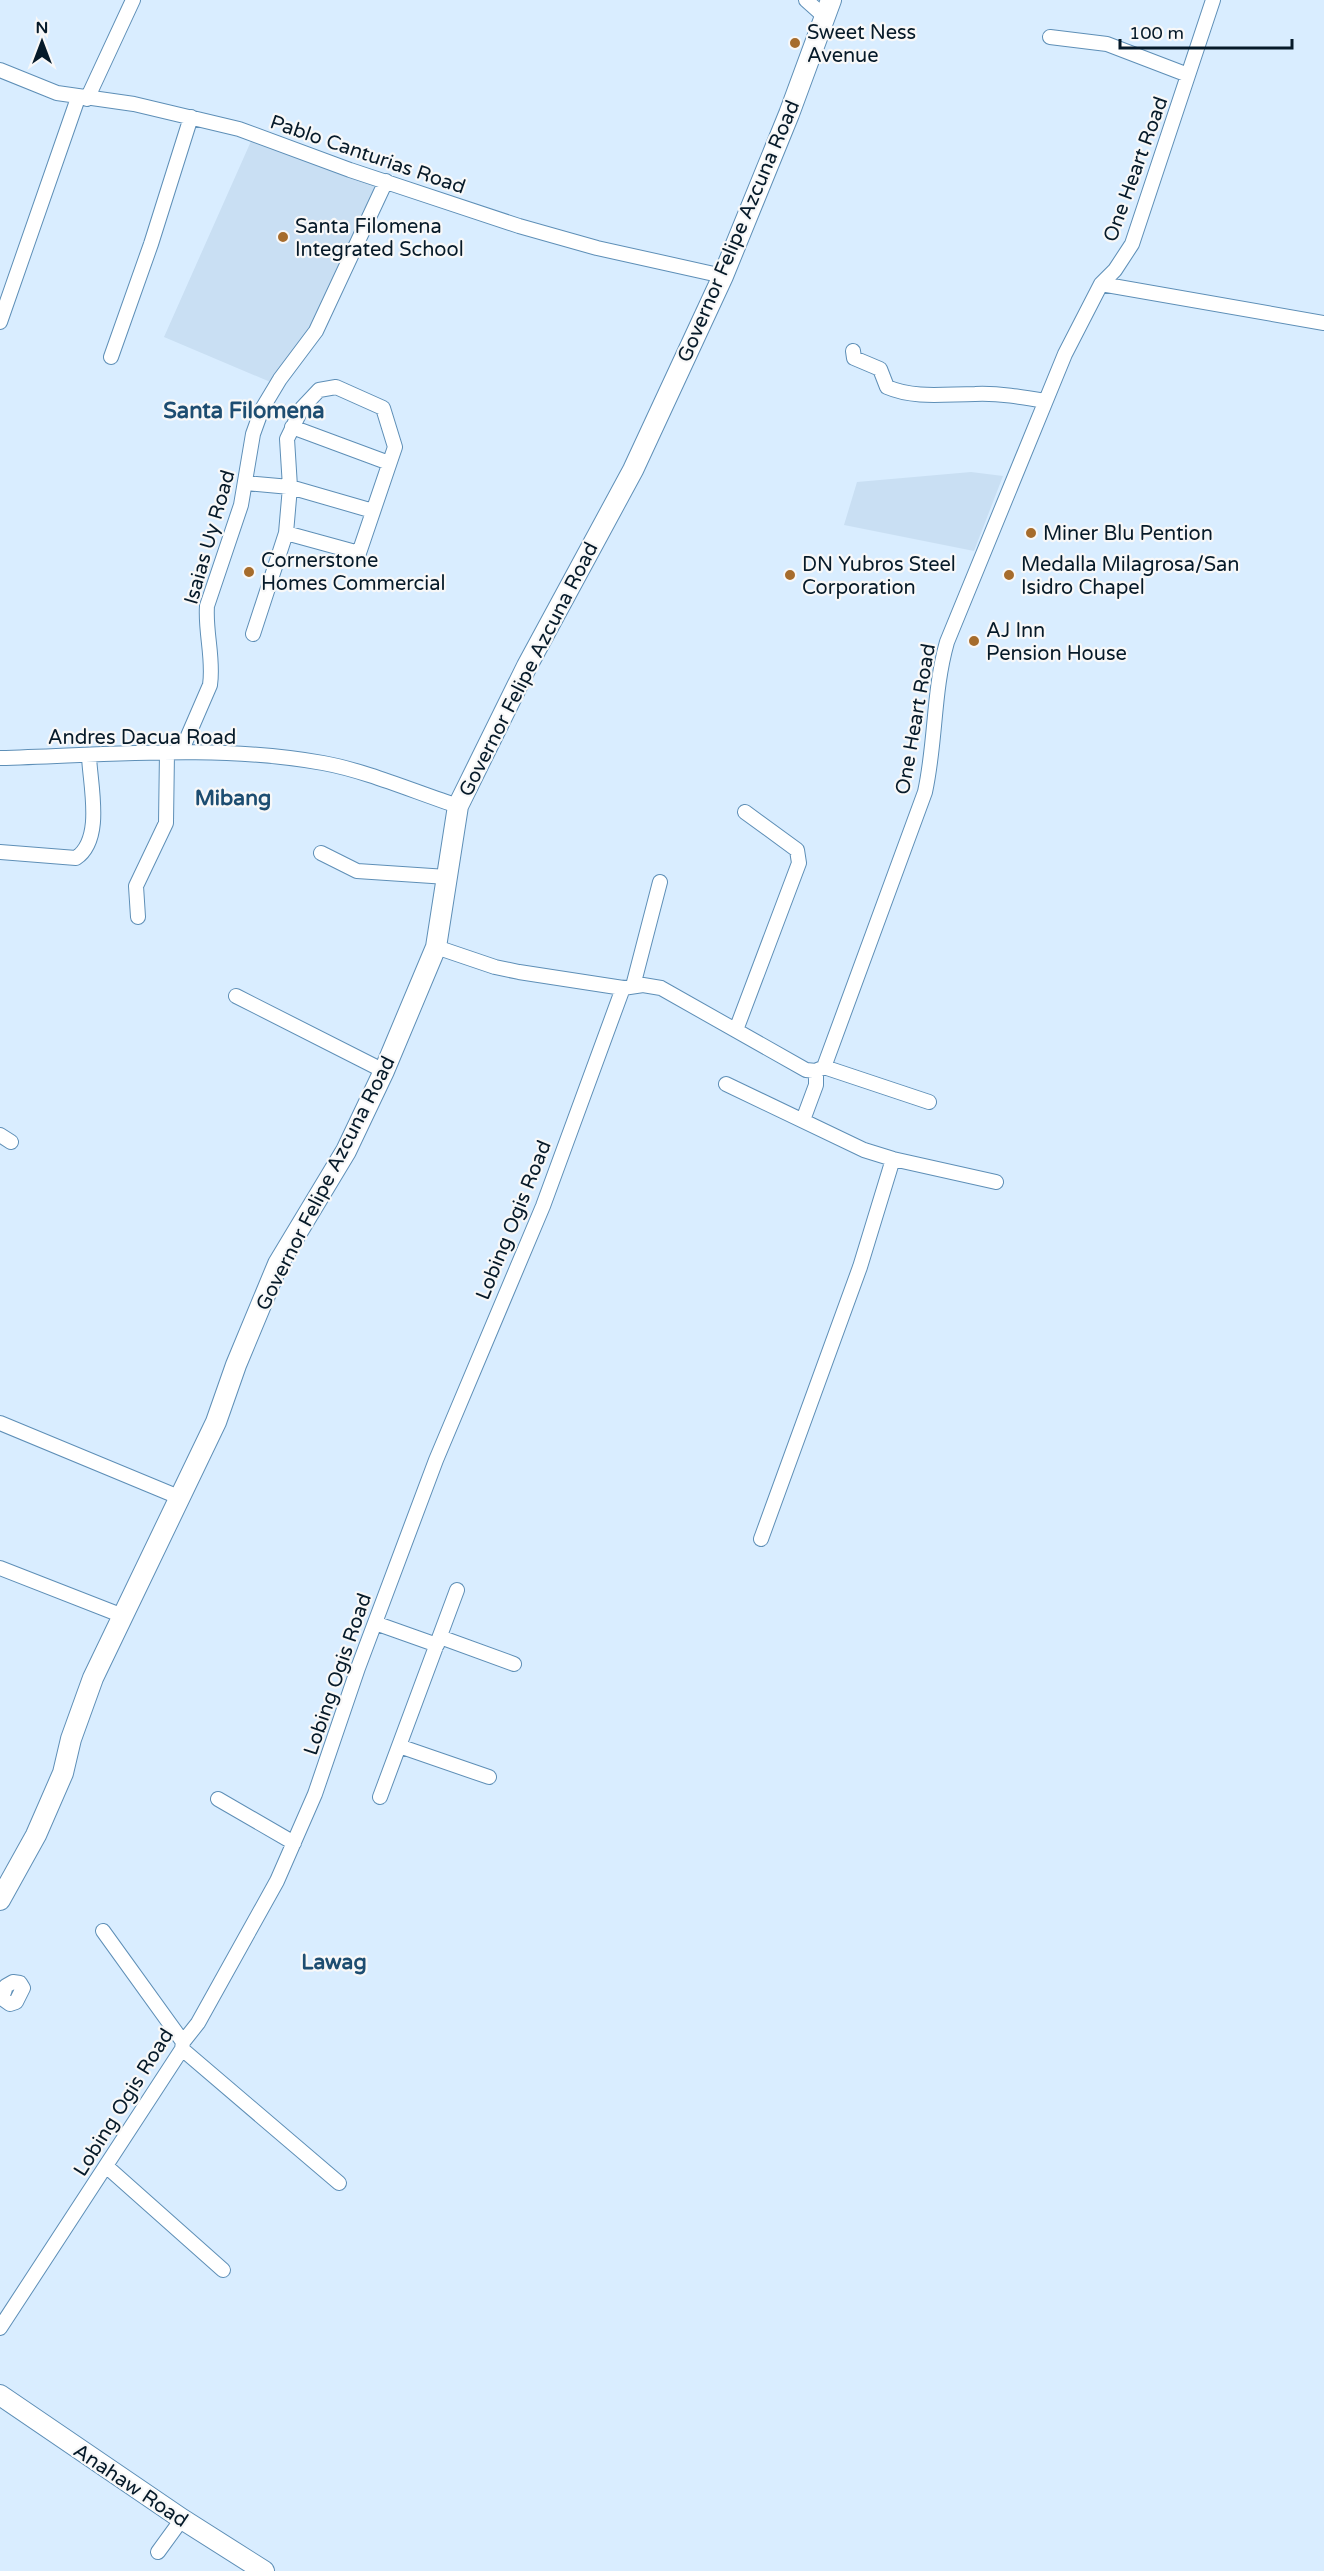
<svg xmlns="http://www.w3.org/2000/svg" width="1324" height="2571" viewBox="0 0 1324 2571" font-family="'Varela Round',sans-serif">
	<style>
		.built { fill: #c9dff3 }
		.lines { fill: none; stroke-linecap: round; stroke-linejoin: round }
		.street-casing { stroke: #5e8fb7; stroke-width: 16 }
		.secondary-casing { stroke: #5e8fb7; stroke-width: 22 }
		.street { stroke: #fff; stroke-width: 14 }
		.secondary { stroke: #fff; stroke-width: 20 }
		.poi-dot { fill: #a66c2c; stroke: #f8f8f8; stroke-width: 2 }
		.labels { text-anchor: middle; stroke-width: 4.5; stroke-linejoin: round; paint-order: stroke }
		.poi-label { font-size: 20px; fill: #061a29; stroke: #f8f8f8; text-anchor: start }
		.street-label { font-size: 20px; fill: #061a29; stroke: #f8f8f8 }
		.neighbourhood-label { font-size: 21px; font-weight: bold; fill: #1d4d71; stroke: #f8f8f8 }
		.quarter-label { font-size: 22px; font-weight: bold; fill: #1d4d71; stroke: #f8f8f8 }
	</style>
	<rect width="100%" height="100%" fill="#d9edff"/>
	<!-- built -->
	<path class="built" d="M252,139L380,185L304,341L275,384L164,337Z
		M971,472L1003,476L974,551L844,525L857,482Z"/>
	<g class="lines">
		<defs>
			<path id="street" d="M806,0L825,17
				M1050,37L1107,44L1188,75
				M0,70L57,93L134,104L239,129L350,170L519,226L597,248L723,276
				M87,99L133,0
				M1101,284L1324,323
				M0,322L78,98
				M853,351L854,358L880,369L887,387C915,399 945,394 975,394C999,393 1022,397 1045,401
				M111,357L151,244L191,117
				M292,427L389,463
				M246,483L290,487L373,511
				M253,634L286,533L290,487L287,439L302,408L319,390L336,387L383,408L395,447L359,553L286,533
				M181,752L210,685C214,659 205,632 207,606L241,505L253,434L262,409L280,379L316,331L386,181
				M0,758C107,755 217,744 323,763C367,771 415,792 458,806
				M0,852L76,858C104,839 90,785 89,756
				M321,853L357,871L447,877
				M138,917L136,886L166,823L167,752
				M436,947L495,967L519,972L623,988L643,985L661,988L806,1070L816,1071L824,1067L925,792C936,742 933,691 947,642L1065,354L1101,284L1115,270L1132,244L1213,0
				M633,986L660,882
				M236,996L384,1071
				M736,1030L799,863L797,850L745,812
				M824,1067L929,1102
				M726,1084L864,1150L893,1159L996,1182
				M803,1120L816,1085V1071
				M0,1135L11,1142
				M0,1423L181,1498
				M761,1539L860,1267L893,1159
				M0,1568L123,1616
				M375,1623L437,1645
				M440,1637L514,1664
				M399,1746L489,1777
				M380,1797L457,1590
				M218,1799L294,1843
				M103,1931L183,2042
				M0,1997L10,2004L16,2002L23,1988L20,1983L13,1982L6,1986L2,1998
				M182,2049L339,2183
				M106,2166L223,2270
				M0,2328L182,2049L183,2042L198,2023L277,1881L315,1794L358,1668L436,1460L543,1206L623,988
				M158,2552L182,2519"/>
			<path id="secondary" d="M0,1900L36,1835L63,1773L71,1739L93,1678L216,1422L236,1365L278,1264L346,1151L384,1071L436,947L458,806L527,666L633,470L723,276L789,114L831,0
				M0,2395L182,2519L264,2571"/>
		</defs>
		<!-- street casing -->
		<use href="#street" class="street-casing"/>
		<!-- secondary casing -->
		<use href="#secondary" class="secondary-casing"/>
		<!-- street -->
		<use href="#street" class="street"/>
		<!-- secondary -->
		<use href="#secondary" class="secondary"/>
	</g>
	<!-- markers -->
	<g class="poi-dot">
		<circle cx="795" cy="43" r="6"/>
		<circle cx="283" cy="237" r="6"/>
		<circle cx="1031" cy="533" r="6"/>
		<circle cx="249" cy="572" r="6"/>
		<circle cx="790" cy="575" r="6"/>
		<circle cx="1009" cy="575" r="6"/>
		<circle cx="974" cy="641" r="6"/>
	</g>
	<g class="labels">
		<!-- poi labels -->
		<g class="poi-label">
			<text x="807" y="39">Sweet Ness<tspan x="807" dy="23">Avenue</tspan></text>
			<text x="295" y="233">Santa Filomena<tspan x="295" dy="23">Integrated School</tspan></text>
			<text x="1043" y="540">Miner Blu Pention</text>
			<text x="261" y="567">Cornerstone<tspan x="261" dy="23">Homes Commercial</tspan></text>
			<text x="802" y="571">DN Yubros Steel<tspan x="802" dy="23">Corporation</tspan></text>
			<text x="1021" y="571">Medalla Milagrosa/San<tspan x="1021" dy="23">Isidro Chapel</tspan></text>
			<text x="986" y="637">AJ Inn<tspan x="986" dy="23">Pension House</tspan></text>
		</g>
		<!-- street labels -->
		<g class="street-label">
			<text transform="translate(368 154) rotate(19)" y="7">Pablo Canturias Road</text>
			<text transform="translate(1135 169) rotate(-70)" y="7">One Heart Road</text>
			<text transform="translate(738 231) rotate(-67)" y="7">Governor Felipe Azcuna Road</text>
			<text transform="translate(209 537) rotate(-74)" y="7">Isaias Uy Road</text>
			<text transform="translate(528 669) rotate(-63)" y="7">Governor Felipe Azcuna Road</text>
			<text transform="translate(915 719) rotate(-80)" y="7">One Heart Road</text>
			<text x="142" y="744">Andres Dacua Road</text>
			<text transform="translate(325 1183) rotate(-63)" y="7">Governor Felipe Azcuna Road</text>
			<text transform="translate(513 1220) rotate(-68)" y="7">Lobing Ogis Road</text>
			<text transform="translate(337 1674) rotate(-71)" y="7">Lobing Ogis Road</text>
			<text transform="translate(123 2102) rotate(-58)" y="7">Lobing Ogis Road</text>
			<text transform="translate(131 2485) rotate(34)" y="7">Anahaw Road</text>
		</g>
		<!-- neighbourhood labels -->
		<g class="neighbourhood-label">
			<text x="233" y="805">Mibang</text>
			<text x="334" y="1969">Lawag</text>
		</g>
		<!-- quarter labels -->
		<g class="quarter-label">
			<text x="244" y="418">Santa Filomena</text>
		</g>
	</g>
	<!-- north arrow -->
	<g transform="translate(42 42)" stroke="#f8f8f8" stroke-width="4.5" paint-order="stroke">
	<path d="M0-4.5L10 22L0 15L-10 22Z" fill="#061a29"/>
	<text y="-9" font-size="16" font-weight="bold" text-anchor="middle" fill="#061a29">N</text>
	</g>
	<!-- scale -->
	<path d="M1120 39v9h172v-9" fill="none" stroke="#061a29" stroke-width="3"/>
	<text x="1129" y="39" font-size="18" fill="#061a29" stroke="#f8f8f8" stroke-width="4.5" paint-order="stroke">100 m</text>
</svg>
